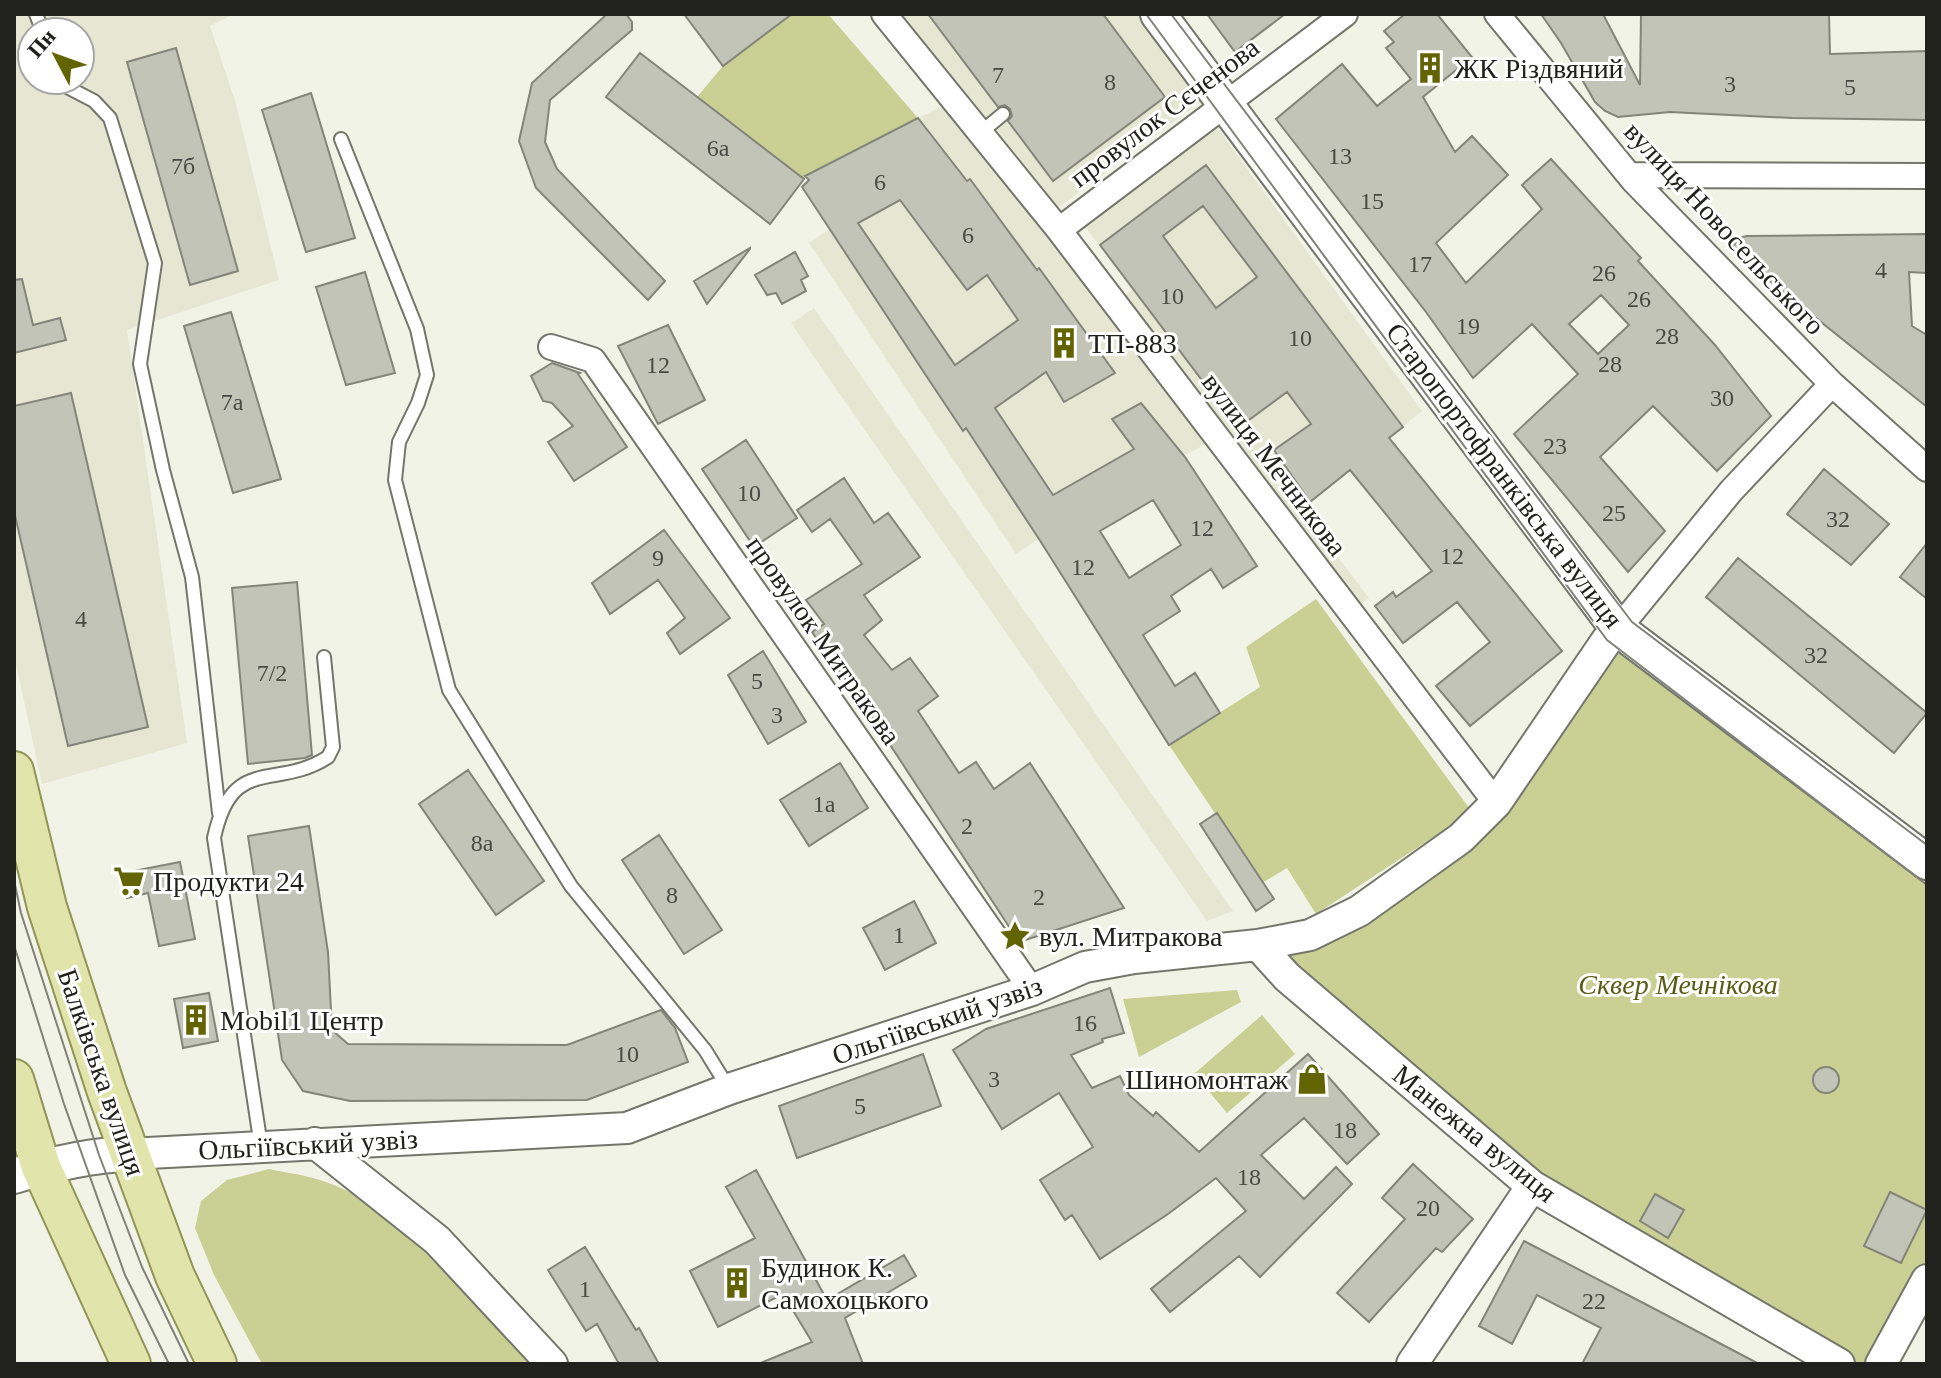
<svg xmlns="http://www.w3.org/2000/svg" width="1941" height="1378" viewBox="0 0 1941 1378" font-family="Georgia,serif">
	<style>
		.built { fill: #e5e7d3; fill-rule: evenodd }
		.green { fill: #cacf94 }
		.building { fill: #c2c4b8; stroke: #84857a; stroke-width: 2; fill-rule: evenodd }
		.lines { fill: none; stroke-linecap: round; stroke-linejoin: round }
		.service-casing { stroke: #74766b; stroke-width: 16 }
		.minor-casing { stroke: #74766b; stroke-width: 28 }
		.tertiary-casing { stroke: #74766b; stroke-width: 34 }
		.secondary-casing { stroke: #74766b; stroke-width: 38 }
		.primary-casing { stroke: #919556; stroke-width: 42 }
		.service { stroke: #fff; stroke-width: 12 }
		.minor { stroke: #fff; stroke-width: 24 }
		.tertiary { stroke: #fff; stroke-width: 30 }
		.secondary { stroke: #fff; stroke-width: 34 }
		.primary { stroke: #e1e5ac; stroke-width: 38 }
		.tram { stroke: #808279; stroke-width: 2 }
		.labels { text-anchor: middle; stroke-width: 6; stroke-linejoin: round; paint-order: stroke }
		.number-label { font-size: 24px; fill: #494a44 }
		.poi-label { font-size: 28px; fill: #21221d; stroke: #fff; text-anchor: start }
		.street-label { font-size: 28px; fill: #21221d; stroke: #fff }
		.park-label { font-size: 28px; font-style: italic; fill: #595c15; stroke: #fff }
	</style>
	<rect width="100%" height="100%" fill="#f1f3e6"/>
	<!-- built -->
	<path class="built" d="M14,14H234L210,26L236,104L279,280L127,330L187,743L42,784L14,655ZM32,32H80V80H32Z
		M891,14H1155L1215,91L1051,213Z
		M944,105L1213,440L1069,519L1016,554L809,243L830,229L815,206L836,194L819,169Z
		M1217,127L1422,411L1301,509L1369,598L1357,607L1121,299L1132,290L1086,228Z
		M814,308L1233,911L1207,921L832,383L791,323Z"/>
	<!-- green -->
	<path class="green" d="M792,14H828L918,118L819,169L804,179L697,97L723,66Z
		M1316,599L1472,812L1316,914L1287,868L1262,883L1169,745L1260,687L1246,647Z
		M1607,640L1927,862V1280L1881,1364H1839L1532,1186L1258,945L1293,940L1461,838Z
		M1237,990L1241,1002L1139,1057L1123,999Z
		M1262,1015L1295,1054L1227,1113L1194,1074Z
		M269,1169C287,1173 306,1175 323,1181C415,1213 476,1295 539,1364H262L214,1275L195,1228L201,1201L227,1180Z"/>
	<!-- building -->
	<path class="building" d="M607,14H626L632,22V30L550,100L545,142L557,169L665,281L648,300L536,188L519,141L532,83Z
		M684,14H792L723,66Z
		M928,14H1103L1165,97L1053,181L1008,121L1012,116L1010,109L1005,105L998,107Z
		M1207,14H1285L1235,52Z
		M1405,14H1437L1472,57L1423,97L1455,152L1472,136L1508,175L1436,243L1466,283L1542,209L1522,185L1551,159L1641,258L1638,261L1715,345L1771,416L1717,471L1653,406L1600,457L1665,531L1628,572L1514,434L1578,374L1532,324L1473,378L1426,312L1276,119L1342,64L1377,106L1411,79L1386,48L1394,42L1384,31ZM1601,295L1629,325L1598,354L1569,324Z
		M1541,14H1603L1640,85L1641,14H1829L1830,54L1927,51V120L1792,118L1670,112L1618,117L1605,111L1595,102L1561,43Z
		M176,48L238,271L190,285L127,62Z
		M640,53L804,179L770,224L606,97Z
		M311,93L355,238L306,252L262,110Z
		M918,118L967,181L970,179L1037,270L1039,268L1115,373L1064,402L1046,372L995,408L1053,495L1134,449L1112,419L1141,403L1185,457L1257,566L1223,588L1211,569L1171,596L1180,611L1143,635L1175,686L1195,673L1220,713L1169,745L1039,539L966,428L963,431L925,374L802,187L809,180L805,176ZM900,200L967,290L987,275L1018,320L955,365L858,223ZM1153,500L1181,545L1129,578L1100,531Z
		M1206,165L1403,427L1389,438L1562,651L1470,726L1436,686L1490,642L1457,602L1403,643L1375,606L1393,592L1396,597L1432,571L1350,470L1310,502L1274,450L1311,424L1287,392L1238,428L1100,245ZM1203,206L1257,277L1216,308L1163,236Z
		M1927,234V273L1909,272L1912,326L1927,335V407L1766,278L1739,256L1733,247L1738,238L1747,236Z
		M750,248V249L707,304L694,281Z
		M795,252L808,276L801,280L806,291L782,304L776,293L767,295L755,275Z
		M365,272L395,373L346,385L316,287Z
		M22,279L33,325L60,318L66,340L14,353V280Z
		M231,312L281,479L233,493L184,326Z
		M668,325L705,400L658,424L618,346Z
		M552,363L580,373L578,374L627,447L574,481L548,442L573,426L552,403L543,401L531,376Z
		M71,393L148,727L68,746L14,511V406Z
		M746,440L797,518L754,547L702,469Z
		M1824,469L1889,524L1851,565L1787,514Z
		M844,478L874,523L888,513L920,557L864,595L882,620L864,635L892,670L910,658L938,696L918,711L959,773L976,762L994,789L1030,763L1124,908L1019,942L868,711L812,632L824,624L806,600L862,564L830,519L812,532L797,510Z
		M664,530L730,618L680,654L667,633L685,618L658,580L610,614L592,583Z
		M1927,543V599L1900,577Z
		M1738,558L1927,713L1894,753L1706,597Z
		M297,582L312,755L305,758L248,764L232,588Z
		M763,651L806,722L768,744L728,675Z
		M840,763L868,808L809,846L780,800Z
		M468,770L544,881L496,915L419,804Z
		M1217,813L1274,899L1256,911L1200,824Z
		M309,826L328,952L332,1030L348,1044L567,1045L661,1010L675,1028L688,1062L587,1100L350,1101L303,1091L282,1060L248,836Z
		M659,835L722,930L684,954L622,860Z
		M180,862L195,939L159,946L148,893L127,898L123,873Z
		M914,901L936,943L885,970L863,928Z
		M1110,988L1124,1033L1102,1039L1103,1042L1071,1055L1092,1088L1120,1076L1129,1095L1153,1116L1156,1112L1199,1152L1308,1054L1379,1134L1347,1164L1304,1118L1261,1155L1304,1199L1336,1167L1352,1184L1260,1277L1239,1256L1170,1312L1151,1289L1246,1211L1216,1178L1168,1214L1100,1259L1072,1215L1065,1220L1040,1180L1093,1147L1059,1093L1002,1129L953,1050L986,1029Z
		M209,993L218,1041L183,1048L174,999Z
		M923,1054L941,1106L797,1158L779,1106Z
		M1813 1080a13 13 0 1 1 26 0a13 13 0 1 1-26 0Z
		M1413,1164L1473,1219L1442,1252L1436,1248L1369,1322L1337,1293L1405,1219L1382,1198Z
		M756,1170L827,1300L904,1255L916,1276L845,1318L863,1364H758L812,1342L783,1294L718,1327L690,1271L755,1238L726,1187Z
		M1890,1192L1927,1210L1901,1263L1864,1246Z
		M1655,1194L1684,1210L1668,1238L1640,1221Z
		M1524,1241L1651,1307L1759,1364H1582L1601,1328L1537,1295L1512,1344L1479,1326Z
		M585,1247L636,1330L639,1328L659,1364H619L597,1324L586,1331L548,1270Z"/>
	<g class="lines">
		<defs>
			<path id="service" d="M36,14L43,32
				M64,80L69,88L94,101L110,118L155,263L140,364L163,470L192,577L219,813
				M980,133L1003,114
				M341,139L417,329L427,375L418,403L399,442L395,480L449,690L571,886L705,1050L729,1089
				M261,1146L214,838C232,753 276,791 328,757L333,747L324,657"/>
			<path id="minor" d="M884,14L1059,230L1496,803
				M1497,14L1633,180L1832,384L1927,469
				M1629,175L1927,176
				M1059,230L1345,14
				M551,347L593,360L1032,990
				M1618,629L1731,491L1832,384"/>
			<path id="tertiary" d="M1258,945L1287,977L1532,1186L1839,1364
				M315,1143L437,1240L552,1364
				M129,1154L627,1128L729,1089L1032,990L1085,967L1134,958L1258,945L1310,935L1359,911L1461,838L1496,803L1607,640L1618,629
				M1412,1364L1532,1186
				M1881,1364L1927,1280"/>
			<path id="secondary" d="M1158,14L1618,629L1927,862
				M14,1176C52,1164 90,1155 129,1154"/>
			<path id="primary" d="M14,771L47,907L107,1092L175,1276L217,1364
				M14,1079L41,1167L131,1364"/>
		</defs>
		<!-- service casing -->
		<use href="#service" class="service-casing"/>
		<!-- minor casing -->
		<use href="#minor" class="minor-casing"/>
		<!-- tertiary casing -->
		<use href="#tertiary" class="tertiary-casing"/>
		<!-- secondary casing -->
		<use href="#secondary" class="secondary-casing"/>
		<!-- primary casing -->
		<use href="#primary" class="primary-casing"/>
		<!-- service -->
		<use href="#service" class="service"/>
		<!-- minor -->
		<use href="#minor" class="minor"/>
		<!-- tertiary -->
		<use href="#tertiary" class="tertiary"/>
		<!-- secondary -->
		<use href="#secondary" class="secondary"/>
		<!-- primary -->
		<use href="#primary" class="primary"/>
		<!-- tram -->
		<path class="tram" d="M1146,14L1607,640L1927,885
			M1171,14L1632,622L1927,845
			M14,880L21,913L99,1155L142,1267L189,1364
			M14,945L64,1104L125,1275L169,1364"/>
	</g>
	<!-- icons -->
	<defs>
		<symbol id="building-bare" viewBox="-9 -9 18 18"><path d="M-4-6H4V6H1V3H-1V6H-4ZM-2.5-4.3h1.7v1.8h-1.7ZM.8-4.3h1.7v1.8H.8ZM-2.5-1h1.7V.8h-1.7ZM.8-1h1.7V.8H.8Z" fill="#616400" stroke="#fff" stroke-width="2.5" paint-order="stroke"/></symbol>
		<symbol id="supermarket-bare" viewBox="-9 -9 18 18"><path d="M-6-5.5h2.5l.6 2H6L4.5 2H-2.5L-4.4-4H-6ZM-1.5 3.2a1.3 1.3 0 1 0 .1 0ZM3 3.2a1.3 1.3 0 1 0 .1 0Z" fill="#616400" stroke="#fff" stroke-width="2.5" paint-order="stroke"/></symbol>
		<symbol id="sight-bare" viewBox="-9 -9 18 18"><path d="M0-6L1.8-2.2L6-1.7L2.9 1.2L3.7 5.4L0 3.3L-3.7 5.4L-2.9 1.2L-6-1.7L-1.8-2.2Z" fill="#616400" stroke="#fff" stroke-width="2.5" paint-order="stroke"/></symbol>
		<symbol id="shop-bare" viewBox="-9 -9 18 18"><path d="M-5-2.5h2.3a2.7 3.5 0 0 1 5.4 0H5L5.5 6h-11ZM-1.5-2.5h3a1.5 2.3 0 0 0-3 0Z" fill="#616400" stroke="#fff" stroke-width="2.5" paint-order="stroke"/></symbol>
	</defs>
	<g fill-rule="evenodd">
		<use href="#building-bare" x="1408" y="46" width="44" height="44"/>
		<use href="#building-bare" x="1042" y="321" width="44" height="44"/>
		<use href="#supermarket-bare" x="107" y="859" width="44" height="44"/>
		<use href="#sight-bare" x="993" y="914" width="44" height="44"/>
		<use href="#building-bare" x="174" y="998" width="44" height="44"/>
		<use href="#shop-bare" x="1290" y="1057" width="44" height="44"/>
		<use href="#building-bare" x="715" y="1261" width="44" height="44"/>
	</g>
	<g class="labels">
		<!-- number labels -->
		<g class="number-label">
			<text x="998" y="83">7</text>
			<text x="1110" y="90">8</text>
			<text x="1730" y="92">3</text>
			<text x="1850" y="95">5</text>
			<text x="718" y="156">6а</text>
			<text x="1340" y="164">13</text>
			<text x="183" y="174">7б</text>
			<text x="880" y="190">6</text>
			<text x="1372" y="209">15</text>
			<text x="968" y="243">6</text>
			<text x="1420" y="272">17</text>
			<text x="1881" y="278">4</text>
			<text x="1604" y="281">26</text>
			<text x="1172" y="304">10</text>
			<text x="1639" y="307">26</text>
			<text x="1468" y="334">19</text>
			<text x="1667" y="344">28</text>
			<text x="1300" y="346">10</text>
			<text x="1610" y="372">28</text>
			<text x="658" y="373">12</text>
			<text x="1722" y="406">30</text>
			<text x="232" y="410">7а</text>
			<text x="1555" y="454">23</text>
			<text x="749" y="501">10</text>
			<text x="1614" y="521">25</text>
			<text x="1838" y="527">32</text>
			<text x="1202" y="536">12</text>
			<text x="1452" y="564">12</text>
			<text x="658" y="566">9</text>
			<text x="1083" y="575">12</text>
			<text x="81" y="627">4</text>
			<text x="1816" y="663">32</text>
			<text x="272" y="681">7/2</text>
			<text x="757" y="689">5</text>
			<text x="777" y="723">3</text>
			<text x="824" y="812">1а</text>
			<text x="967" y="834">2</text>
			<text x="482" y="851">8а</text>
			<text x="672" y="903">8</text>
			<text x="1039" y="905">2</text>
			<text x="899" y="943">1</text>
			<text x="1085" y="1031">16</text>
			<text x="627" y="1062">10</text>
			<text x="994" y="1087">3</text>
			<text x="860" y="1114">5</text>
			<text x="1345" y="1138">18</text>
			<text x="1249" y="1185">18</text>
			<text x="1428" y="1216">20</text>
			<text x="585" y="1297">1</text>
			<text x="1594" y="1309">22</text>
		</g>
		<!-- poi labels -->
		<g class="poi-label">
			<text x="1454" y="78">ЖК Різдвяний</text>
			<text x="1088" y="353">ТП-883</text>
			<text x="153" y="891">Продукти 24</text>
			<text x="1039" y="946">вул. Митракова</text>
			<text x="220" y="1030">Mobil1 Центр</text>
			<text x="1288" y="1089" text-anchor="end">Шиномонтаж</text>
			<text x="761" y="1277">Будинок К.<tspan x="761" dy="32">Самохоцького</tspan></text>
		</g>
		<!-- street labels -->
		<g class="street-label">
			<text transform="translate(1164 112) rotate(-37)" y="10">провулок Сєченова</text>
			<text transform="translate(1725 228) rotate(47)" y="10">вулиця Новосельського</text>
			<text transform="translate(1275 464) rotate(53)" y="10">вулиця Мечникова</text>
			<text transform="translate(1505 475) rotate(53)" y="10">Старопортофранківська вулиця</text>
			<text transform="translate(824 640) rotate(55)" y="10">провулок Митракова</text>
			<text transform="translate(937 1020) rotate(-19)" y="10">Ольгіївський узвіз</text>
			<text transform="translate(102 1072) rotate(71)" y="10">Балківська вулиця</text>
			<text transform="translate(1475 1133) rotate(39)" y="10">Манежна вулиця</text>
			<text transform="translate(308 1144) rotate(-3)" y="10">Ольгіївський узвіз</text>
		</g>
		<!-- park labels -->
		<g class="park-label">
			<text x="1678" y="994">Сквер Мечнікова</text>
		</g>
	</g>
	<!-- border -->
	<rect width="1941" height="1378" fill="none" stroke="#21221d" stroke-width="32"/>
	<!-- north arrow -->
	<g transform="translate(56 56) rotate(311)"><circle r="38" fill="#ffffff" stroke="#a6a7a5" stroke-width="2"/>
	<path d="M0-6L14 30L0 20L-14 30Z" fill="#616400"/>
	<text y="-12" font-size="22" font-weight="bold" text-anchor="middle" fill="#21221d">Пн</text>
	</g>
</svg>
